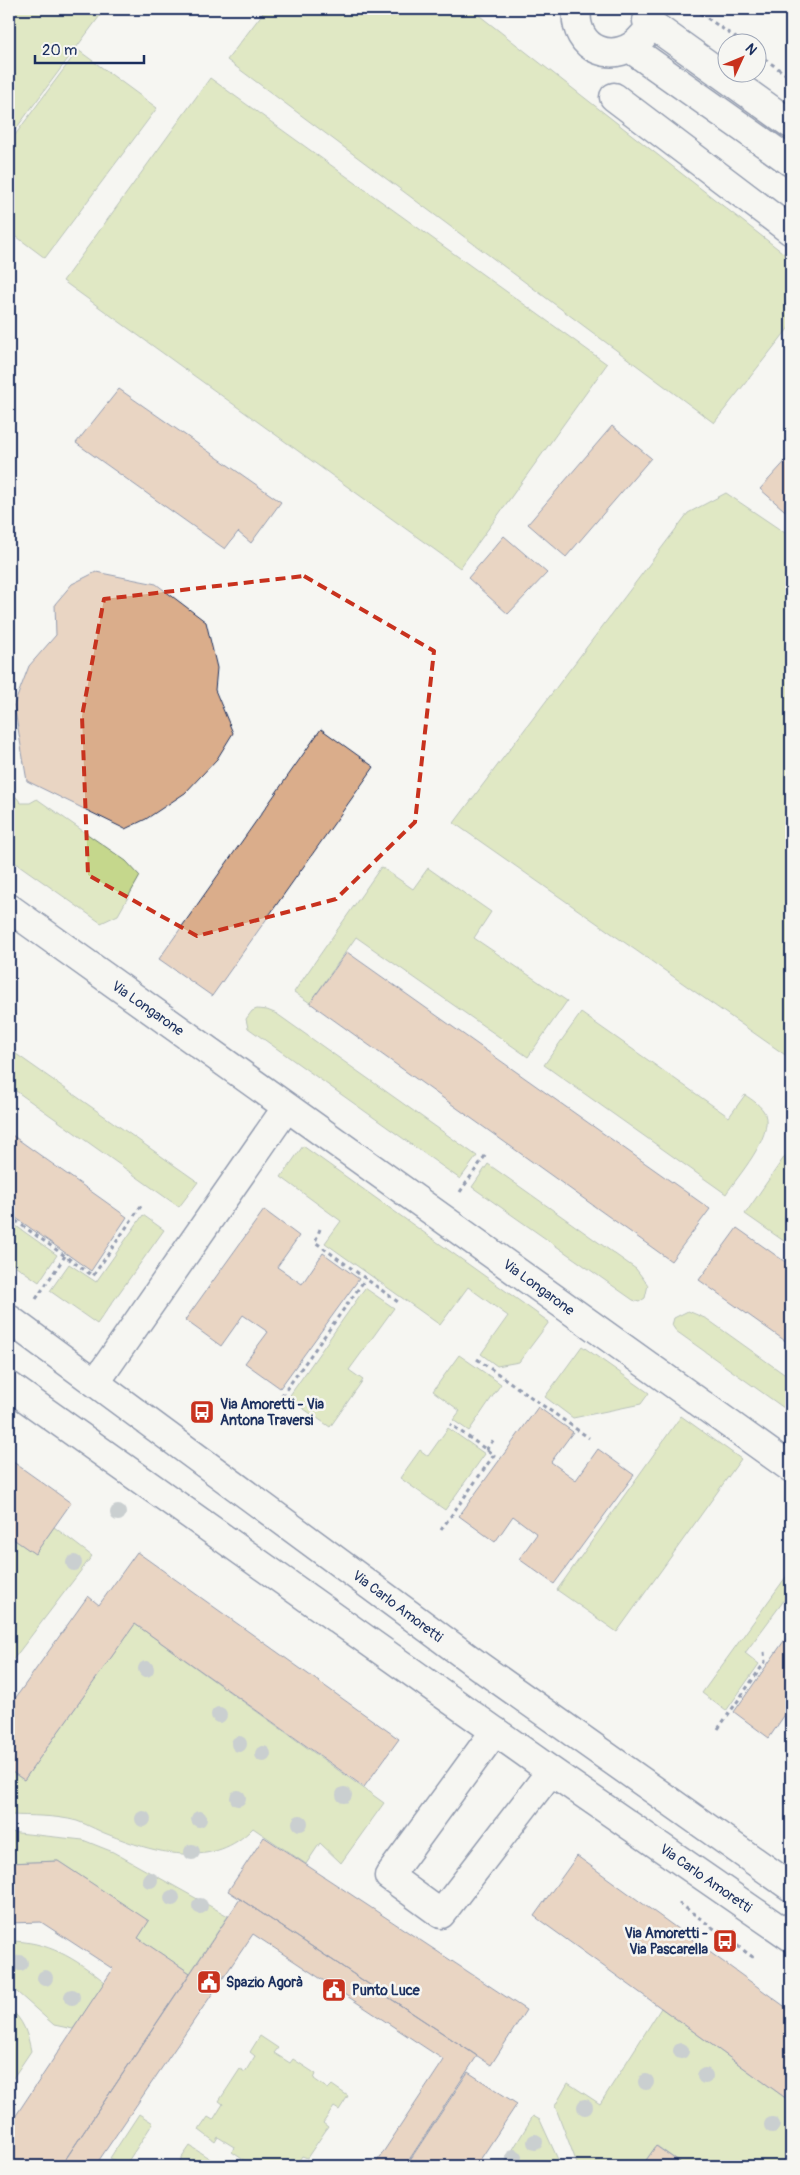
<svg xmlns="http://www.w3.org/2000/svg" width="800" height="2175" viewBox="0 0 800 2175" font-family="Pangolin,sans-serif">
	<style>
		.green { fill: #c5d78c; stroke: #708375 }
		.building { fill: #daad8b; stroke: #1b2f5e }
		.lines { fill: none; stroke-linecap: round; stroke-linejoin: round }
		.minor-casing { stroke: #1b2f5e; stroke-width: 31 }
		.path { stroke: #1b2f5e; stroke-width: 3; stroke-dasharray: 4 4; stroke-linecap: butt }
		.minor { stroke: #f6f6f2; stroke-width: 28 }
		.tree { fill: #95a0a7 }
		.marked { fill: none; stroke: #c8321e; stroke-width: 4; stroke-dasharray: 10 6; stroke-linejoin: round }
		.labels { text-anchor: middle; stroke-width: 5; stroke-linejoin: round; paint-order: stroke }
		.street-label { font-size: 14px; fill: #1b2f5e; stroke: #f6f6f2 }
		.poi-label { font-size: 14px; font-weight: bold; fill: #1b2f5e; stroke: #f6f6f2; text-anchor: start }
	</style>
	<rect width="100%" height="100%" fill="#f6f6f2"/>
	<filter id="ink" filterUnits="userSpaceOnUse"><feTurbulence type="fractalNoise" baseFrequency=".02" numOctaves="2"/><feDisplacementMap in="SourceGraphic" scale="10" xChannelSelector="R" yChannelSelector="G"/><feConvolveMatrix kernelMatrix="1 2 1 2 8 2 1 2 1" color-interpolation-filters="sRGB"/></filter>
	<g filter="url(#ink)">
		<!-- green -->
		<path class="green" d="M9,9H105L9,138Z
			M266,9H471L791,259V325L714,423L227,60Z
			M78,50L157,108L45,258L9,231V143Z
			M210,78L607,364L460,568L63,281Z
			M726,493L791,537V1059L454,823L688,513Z
			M12,792L21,803H30L37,799L126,861L140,876L118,915L101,923L9,858V806Z
			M381,867L413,889L428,868L491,912L474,938L567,1001L528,1057L356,937L310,1003L294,992Z
			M257,1009L267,1010L277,1014L477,1156L460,1179L248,1028L246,1019L252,1011Z
			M581,1013L729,1117L745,1095C751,1099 762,1106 765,1114C773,1137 738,1176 726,1194L544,1065Z
			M9,1049L198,1182L179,1207L9,1086Z
			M303,1146L549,1322L519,1362L497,1366L481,1354L508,1316L468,1287L440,1325L325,1243L341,1221L281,1177Z
			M791,1151V1246L745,1214L785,1156Z
			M488,1164L636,1269L648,1285L645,1298L639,1302L633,1300L472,1187Z
			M143,1215L164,1230L97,1324L50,1291L69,1264L96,1282Z
			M9,1221L57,1255L39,1282L9,1261Z
			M365,1288L394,1308L349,1370L363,1380L330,1427L288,1398Z
			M688,1311L707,1319L791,1379V1413L676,1331L672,1325L674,1318Z
			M582,1346L649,1393L641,1404L573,1418L545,1397Z
			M459,1355L501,1384L469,1431L453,1420L460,1411L433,1391Z
			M681,1416L741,1459L617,1632L557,1590Z
			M448,1428L485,1454L445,1510L400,1478L420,1450L428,1456Z
			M54,1527L92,1556L9,1665V1536L35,1554Z
			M791,1570V1591L745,1653L759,1664L726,1711L702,1693Z
			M135,1624L384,1803L341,1863L320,1843L306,1864L253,1828C214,1869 159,1854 112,1836C100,1832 89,1825 77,1821C55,1815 31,1816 9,1815V1770L24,1780Z
			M9,1832L83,1840L113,1852L228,1916L190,1973L138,1938L148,1921L58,1861L9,1863Z
			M9,1941C48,1941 74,1958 105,1982L73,2029L54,2025L9,1985Z
			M9,2008C24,2021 27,2032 31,2051L9,2084Z
			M661,2008L791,2102V2166H685L657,2146L643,2166H578L555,2106L568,2083L600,2104Z
			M260,2036L278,2048L274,2053L290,2063L293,2059L316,2074L314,2079L328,2089L332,2085L348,2096L339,2110L334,2107L323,2123L328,2127L307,2158L302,2156L295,2166H262L257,2163L252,2166L232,2152L234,2147L218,2137L215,2142L199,2130L208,2117L213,2120L223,2104L219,2101L240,2069L245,2072L255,2056L250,2052Z
			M139,2114L153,2123L125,2166L110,2158Z
			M533,2116L540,2120L561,2166H503Z
			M190,2146L221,2166H176Z"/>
		<!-- building -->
		<path class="building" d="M119,389L281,502L251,543L238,532L225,549L76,443Z
			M612,426L651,458L566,557L528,524Z
			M791,455V516L760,489Z
			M504,536L547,573L508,614L468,578Z
			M96,572L156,584L206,622L217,668L215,690L233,733L217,759L185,793L146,819L125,829L27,781L14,705L29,666L56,635L55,604L72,584Z
			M321,729L374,767L212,996L159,959Z
			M347,952L710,1209L671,1261L310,1003Z
			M9,1133L127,1217L91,1271L9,1213Z
			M264,1210L299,1236L277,1267L302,1284L323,1253L359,1279L280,1388L245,1363L268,1332L243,1315L221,1346L185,1320Z
			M737,1228L791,1266V1345L699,1280Z
			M538,1407L573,1432L551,1462L576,1480L598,1449L634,1475L554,1584L519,1559L537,1534L513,1516L495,1542L459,1516Z
			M9,1459L71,1503L35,1554L9,1536Z
			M137,1552L399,1739L364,1787L135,1624L24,1780L9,1770V1707L88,1596L99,1605Z
			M791,1631V1716L786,1713L769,1738L734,1712Z
			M264,1837L526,2010L491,2065L228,1891Z
			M577,1856L791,2011V2102L534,1916Z
			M58,1861L149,1921L138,1938L190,1973L61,2166H9V2126L113,1969L41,1922L9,1923V1863Z
			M240,1899L477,2056L405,2166H374L444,2060L253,1934L95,2166H61Z
			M468,2072L517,2104L476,2166H406Z
			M656,2146L685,2166H642Z"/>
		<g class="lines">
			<defs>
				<path id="minor" d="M577,9C572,50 617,68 643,36
					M647,21L791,124
					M630,48L791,162
					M614,97L791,231
					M9,908L791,1468
					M9,1319L479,1666L791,1887
					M96,1382L287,1107
					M9,1386L551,1771L791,1937
					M495,1731L389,1876L441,1914L551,1771"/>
			</defs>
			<!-- minor casing -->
			<use href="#minor" class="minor-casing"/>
			<!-- path -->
			<path class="path" d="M694,9L742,42
				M758,54L791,78
				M9,957L14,950
				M460,1192L487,1153
				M9,1216L93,1276L143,1203
				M320,1229L315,1242L398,1302
				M36,1299L65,1256
				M477,1359L589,1438
				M272,1409L366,1278
				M486,1450L494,1439
				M441,1530L494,1455L450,1424
				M718,1729L765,1662L764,1652
				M679,1903L754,1958"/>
			<!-- minor -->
			<use href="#minor" class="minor"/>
		</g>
		<!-- trees -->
		<g class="tree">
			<circle cx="118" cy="1513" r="8"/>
			<circle cx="74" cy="1563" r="8"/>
			<circle cx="146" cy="1669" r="8"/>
			<circle cx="219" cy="1715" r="8"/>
			<circle cx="239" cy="1744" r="8"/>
			<circle cx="263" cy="1754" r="8"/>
			<circle cx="344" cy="1795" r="8"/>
			<circle cx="238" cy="1798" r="8"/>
			<circle cx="143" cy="1819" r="8"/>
			<circle cx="199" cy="1819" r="8"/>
			<circle cx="300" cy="1823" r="8"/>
			<circle cx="192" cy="1852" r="8"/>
			<circle cx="150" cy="1880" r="8"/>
			<circle cx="172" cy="1898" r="8"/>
			<circle cx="200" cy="1906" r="8"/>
			<circle cx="20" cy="1963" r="8"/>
			<circle cx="45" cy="1978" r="8"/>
			<circle cx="72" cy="1997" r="8"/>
			<circle cx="681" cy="2051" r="8"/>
			<circle cx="705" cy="2076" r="8"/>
			<circle cx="646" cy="2082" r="8"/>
			<circle cx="585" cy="2107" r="8"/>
			<circle cx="772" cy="2125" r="8"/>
			<circle cx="535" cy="2142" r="8"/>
			<circle cx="514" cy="2157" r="8"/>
		</g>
	</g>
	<!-- marked area -->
	<path d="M0 0H800V2175H0ZM304,576L434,651L415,822L336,899L197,936L88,875L82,716L104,599Z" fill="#f6f6f2" fill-opacity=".55" fill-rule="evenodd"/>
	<path class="marked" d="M304,576L434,651L415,822L336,899L197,936L88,875L82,716L104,599Z"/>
	<!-- icons -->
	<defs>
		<symbol id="bus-square" viewBox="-11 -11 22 22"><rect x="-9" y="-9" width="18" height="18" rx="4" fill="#c8321e" stroke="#f6f6f2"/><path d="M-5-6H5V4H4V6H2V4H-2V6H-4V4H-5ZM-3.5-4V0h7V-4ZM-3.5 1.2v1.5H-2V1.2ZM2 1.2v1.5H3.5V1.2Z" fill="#fff"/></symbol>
		<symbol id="civic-square" viewBox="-11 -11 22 22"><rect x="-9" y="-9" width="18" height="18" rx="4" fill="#c8321e" stroke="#f6f6f2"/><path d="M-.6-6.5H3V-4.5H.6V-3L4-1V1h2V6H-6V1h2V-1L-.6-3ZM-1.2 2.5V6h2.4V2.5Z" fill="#fff"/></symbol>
	</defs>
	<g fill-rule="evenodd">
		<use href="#bus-square" x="188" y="1398" width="28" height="28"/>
		<use href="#bus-square" x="711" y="1927" width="28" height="28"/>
		<use href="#civic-square" x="195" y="1968" width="28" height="28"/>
		<use href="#civic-square" x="320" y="1976" width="28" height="28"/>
	</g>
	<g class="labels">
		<!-- street labels -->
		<g class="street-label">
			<text transform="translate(148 1008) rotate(35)" y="5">Via Longarone</text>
			<text transform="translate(539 1287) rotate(36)" y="5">Via Longarone</text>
			<text transform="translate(398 1606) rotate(37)" y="5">Via Carlo Amoretti</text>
			<text transform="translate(706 1878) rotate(35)" y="5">Via Carlo Amoretti</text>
		</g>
		<!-- poi labels -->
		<g class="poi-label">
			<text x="220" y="1409">Via Amoretti - Via<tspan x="220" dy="16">Antona Traversi</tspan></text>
			<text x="708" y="1938" text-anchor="end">Via Amoretti -<tspan x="708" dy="16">Via Pascarella</tspan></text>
			<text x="226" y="1987">Spazio Agorà</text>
			<text x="352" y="1995">Punto Luce</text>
		</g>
	</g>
	<!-- margin -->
	<rect width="800" height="2175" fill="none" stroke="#f6f6f2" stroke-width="30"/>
	<rect x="15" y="15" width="770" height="2145" fill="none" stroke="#1b2f5e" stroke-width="2" filter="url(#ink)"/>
	<!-- north arrow -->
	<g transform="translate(742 58) rotate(46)"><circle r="24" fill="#f6f6f2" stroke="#9ea6b7"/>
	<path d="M0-4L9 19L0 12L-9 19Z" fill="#c8321e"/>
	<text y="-8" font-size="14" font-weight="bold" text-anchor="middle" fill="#1b2f5e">N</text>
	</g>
	<!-- scale -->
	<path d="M35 55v8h109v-8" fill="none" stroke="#1b2f5e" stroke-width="2.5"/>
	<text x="42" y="55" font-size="15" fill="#1b2f5e" stroke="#f6f6f2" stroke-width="4" paint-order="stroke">20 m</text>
</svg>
